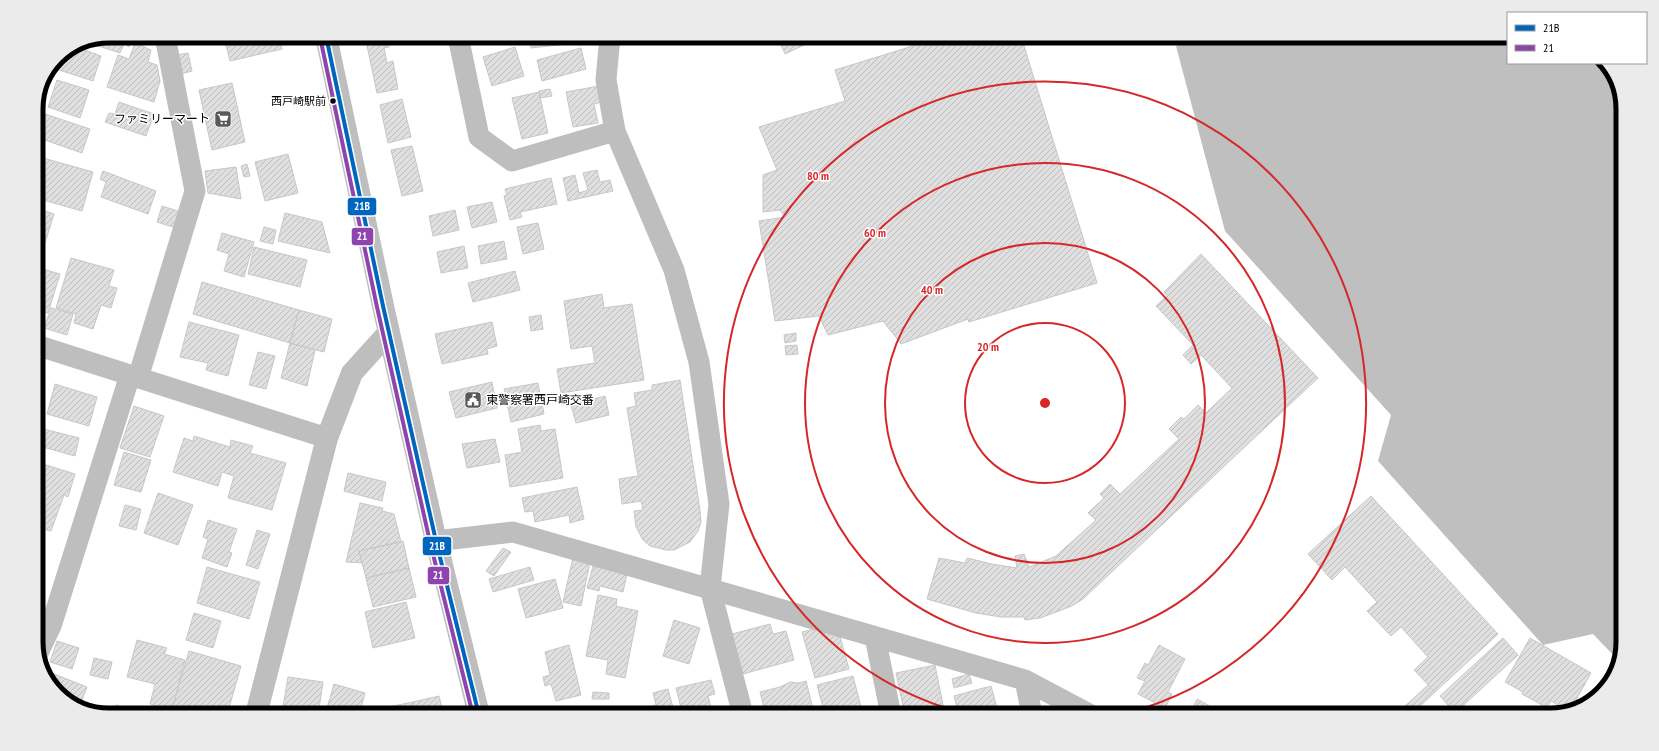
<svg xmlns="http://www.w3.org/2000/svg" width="1659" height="751" viewBox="0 0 1659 751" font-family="'PT Sans Narrow','Noto Sans JP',sans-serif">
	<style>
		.water { fill: #bfbfbf }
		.building { fill: url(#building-hatch); stroke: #c7c7c7 }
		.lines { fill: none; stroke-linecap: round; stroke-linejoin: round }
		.minor { stroke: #bebebe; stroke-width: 21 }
		.tertiary { stroke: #bebebe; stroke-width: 22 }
		.bus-1-casing { stroke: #fff; stroke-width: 7 }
		.bus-2-casing { stroke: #fff; stroke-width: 7 }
		.bus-1 { stroke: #0065bd; stroke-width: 4 }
		.bus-2 { stroke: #8e44ad; stroke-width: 4 }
		.ring { fill: none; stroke: #d62828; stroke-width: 2 }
		.bus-dot { fill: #000; stroke: #fff; stroke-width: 1.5 }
		.labels { text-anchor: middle; stroke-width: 3; stroke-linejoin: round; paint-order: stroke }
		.bus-label { font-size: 11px; fill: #000; stroke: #fff; text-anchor: end }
		.poi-label { font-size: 12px; fill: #000; stroke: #fff; text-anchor: end }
		.rim { fill: none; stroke: #000; stroke-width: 5 }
		.centre { fill: #d62828; stroke: #fff; stroke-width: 2 }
		.ring-label { font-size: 12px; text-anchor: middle; font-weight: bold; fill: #d62828; stroke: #fff; stroke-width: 3; stroke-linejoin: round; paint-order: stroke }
		.line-badge { stroke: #fff; stroke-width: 1.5 }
		.badge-label { font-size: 11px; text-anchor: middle; font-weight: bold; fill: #fff }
	</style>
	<defs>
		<pattern id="building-hatch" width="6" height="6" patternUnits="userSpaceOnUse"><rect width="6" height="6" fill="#dfdfdf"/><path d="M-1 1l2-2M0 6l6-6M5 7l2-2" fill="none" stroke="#bebebe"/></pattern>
	</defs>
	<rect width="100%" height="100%" fill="#fff"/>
	<!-- water -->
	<path class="water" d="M1206,36H1508V63H1604L1610,68L1623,105V641L1619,661L1593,634L1543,645L1378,461L1391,415L1225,231L1176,46Z"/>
	<!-- building -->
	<path class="building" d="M110,36H133L129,47L124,44L120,53L83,41Z
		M261,36H279L282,49L230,61L226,45Z
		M365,36H387L389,47L384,48L387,63L393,61L398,89L377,93Z
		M530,36H584L585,42L531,48Z
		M777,36H800L804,45L785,54Z
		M828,36H859L830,43Z
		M945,36H1021L1097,283L969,322L968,319L901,344L883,321L828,335L819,316L775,321L759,221L785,217L780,210L763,212V175L777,170L759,127L845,101L835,70Z
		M135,43L151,50L148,62L157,65L160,81L154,102L107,87L118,55L129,59Z
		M74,46L101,56L93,81L53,68L58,57Z
		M515,47L524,76L492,86L483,57Z
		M581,48L586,69L542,81L537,60Z
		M188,53L192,71L181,74L177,55Z
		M57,80L89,90L80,118L48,107Z
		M232,83L245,142L212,150L199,90Z
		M599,86L602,102L594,104L598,123L573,127L566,92Z
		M550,89L552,96L540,98L539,91Z
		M539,92L548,133L522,139L512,98Z
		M402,99L411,137L388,143L380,105Z
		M119,102L154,114L146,136L105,122L109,113L115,114Z
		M36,111L90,129L82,153L36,137Z
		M412,146L423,191L402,196L391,150Z
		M288,154L298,193L265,201L255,162Z
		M36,156L93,172L82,211L36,198Z
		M247,164L250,176L244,177L241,166Z
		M236,167L241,199L208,193L205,171Z
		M597,170L600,182L610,180L613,191L568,201L563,178L575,175L579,193L588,190L583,173Z
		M103,171L156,191L148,214L101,197L106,182L100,179Z
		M551,178L557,204L520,212L522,217L510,220L504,196L507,195L505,189Z
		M492,202L497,222L472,228L467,207Z
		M162,206L181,212L176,228L157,222Z
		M36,208L54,214L45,243L36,240Z
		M455,210L459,230L433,236L429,216Z
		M285,213L322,222L330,253L278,241Z
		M538,223L544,249L523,254L517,227Z
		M264,227L276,230L273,244L260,241Z
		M222,233L254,242L244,277L224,271L229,254L217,250Z
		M504,241L507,259L481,264L478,246Z
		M464,246L468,268L441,273L437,252Z
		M254,247L307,260L300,287L248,274Z
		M1201,254L1318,378L1083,599L1072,606L1040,618L1025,620L1024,617H1001L976,613L927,599L939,558L965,563L967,558L992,564L1017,568L1015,556L1024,554L1029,567L1056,556L1096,520L1088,513L1104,498L1100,494L1110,484L1120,494L1179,439L1169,429L1181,417L1184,419L1198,405L1206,413L1232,388L1201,355L1191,364L1183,355L1193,345L1156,306L1167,296L1164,292Z
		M71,258L114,270L109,286L117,288L111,308L101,305L93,329L74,323L76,314L56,308Z
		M36,267L60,274L48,313L36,309Z
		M515,271L520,290L473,302L468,283Z
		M202,282L299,310L290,343L193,314Z
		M602,294L604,308L632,304L644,380L561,393L557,369L595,363L592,346L571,349L564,301Z
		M51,308L73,314L67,335L44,328Z
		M299,310L332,319L324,352L290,343Z
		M541,315L543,329L531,331L529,317Z
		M189,322L239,335L228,376L206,370L208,363L180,357Z
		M492,322L497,346L487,349L488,354L442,364L435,334Z
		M796,333V341L785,343L784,335Z
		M290,343L315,350L307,386L281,378Z
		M797,345L798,354L786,355L785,346Z
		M258,352L275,356L266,389L249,385Z
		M680,380L700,510L701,522L698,531L690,542L674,550H666L650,546L643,540L636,527L634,511L643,510L641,501L622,504L619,479L638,476L627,408L636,406L634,393L652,390V385Z
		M492,382L497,408L456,418L449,392Z
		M538,383L544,414L511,422L504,389Z
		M55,384L97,397L89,426L47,414Z
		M605,396L609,415L576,423L571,405Z
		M134,406L164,416L150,457L120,448Z
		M540,425L541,431L555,429L563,478L510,487L505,455L522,452L518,429Z
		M36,427L79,438L75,456L36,445Z
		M194,436L230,447L231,440L253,446L250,453L286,463L272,510L228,498L234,476L222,472L218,486L173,472L184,438L193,441Z
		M495,439L500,462L467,468L462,444Z
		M124,452L151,460L141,492L114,485Z
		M43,464L75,474L68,497L64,495L51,531L36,527V484Z
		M348,473L386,482L382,501L344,491Z
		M577,487L584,519L570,523L569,515L535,522L533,511L525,512L522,498Z
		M158,493L193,505L178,545L144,533Z
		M1371,496L1498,634L1435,692L1414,670L1428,657L1401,627L1391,636L1367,611L1377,602L1345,567L1332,580L1308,554Z
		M360,503L383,508L382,511L394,514L401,542L359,551L362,563L346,562Z
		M125,505L141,509L136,530L119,526Z
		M208,520L237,529L229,552L232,553L227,567L202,558L208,539L203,537Z
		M257,530L270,534L258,569L246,565Z
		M403,541L409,568L366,578L359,551Z
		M503,548L511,552L494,576L486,571Z
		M574,553L591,557L581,606L563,602Z
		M593,566L627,574L623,592L600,586L599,591L587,588Z
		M207,567L260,582L249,619L197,603Z
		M530,567L534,580L493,592L489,579Z
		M409,568L416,597L373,607L366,578Z
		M555,579L563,608L526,618L518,589Z
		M598,595L617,599L616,606L638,611L625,678L606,674L608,660L586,656Z
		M406,602L415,638L373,648L365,612Z
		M194,613L221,621L213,648L186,640Z
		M674,620L700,628L689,664L663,656Z
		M770,624L773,634L786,631L794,660L743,674L732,634Z
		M819,628L839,633L849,669L815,678L802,632Z
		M1503,638L1518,655L1455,713L1440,696Z
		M1530,638L1591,673L1571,709L1566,710L1551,701L1547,708L1522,694L1523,692L1505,682Z
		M137,640L167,648L164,654L185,660L172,710L150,704L155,684L127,677Z
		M57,641L79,648L72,669L50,662Z
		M569,645L581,695L556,701L551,684L545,686L543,677L550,675L545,652Z
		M1159,645L1185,659L1168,692L1172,694L1165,708L1138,694L1145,681L1137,678L1145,663L1148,665Z
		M189,651L241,666L227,715H192L172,710Z
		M94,658L112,662L108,679L90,675Z
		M935,665L945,715H905L896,673Z
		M44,670L87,687L79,708L49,683Z
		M969,674L972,683L954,688L952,679Z
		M853,676L863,715H825L817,685Z
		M288,677L323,682L318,715H296L282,713Z
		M711,680L715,694L708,696L711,707L697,711L698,715H683L676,688Z
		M806,681L814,713L805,715H766L760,692L780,687L790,682L799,683Z
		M334,684L365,693L359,715H325Z
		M1428,685L1435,692L1412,714L1405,706Z
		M991,686L999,715H959L954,696Z
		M668,689L675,715H648L646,708L656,705L653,693Z
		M593,692L609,693V699H592Z
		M439,696L444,715H416L413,702Z
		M1197,699L1226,715H1189Z
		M413,702L416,715H397L396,713L385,715L383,708Z
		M116,705L156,715H113Z
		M592,709L593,715H569Z
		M617,711L644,713V715H617Z"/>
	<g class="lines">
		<!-- minor -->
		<path class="minor" d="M458,36L479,137L512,161L615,131
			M610,36L606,80L615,131L674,270L699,362L719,504L710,588L743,715
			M36,345L327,438
			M138,378L195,191L165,36
			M436,541L513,532L1025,680L1091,715
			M875,637L891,715
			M38,653L51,626L130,375
			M1025,680L1032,715"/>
		<!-- tertiary -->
		<path class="tertiary" d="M326,36L383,306L436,541L479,715
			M256,715L327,438L352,373L389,332"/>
		<defs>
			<path id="bus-1" d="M326,36L383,306L436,541L479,715"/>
			<path id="bus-2" d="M320,37L377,307L430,542L473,715"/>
		</defs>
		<!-- bus-1 casing -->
		<use href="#bus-1" class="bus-1-casing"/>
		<!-- bus-2 casing -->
		<use href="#bus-2" class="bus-2-casing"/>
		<!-- bus-1 -->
		<use href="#bus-1" class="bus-1"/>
		<!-- bus-2 -->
		<use href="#bus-2" class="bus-2"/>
	</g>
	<!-- distance rings -->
	<g class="ring">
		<circle cx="1045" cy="403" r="80"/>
		<circle cx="1045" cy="403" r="160"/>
		<circle cx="1045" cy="403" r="240"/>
		<path d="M967 714A321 321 0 1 1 1123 714"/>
	</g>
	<!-- icons -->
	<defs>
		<symbol id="supermarket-square" viewBox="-11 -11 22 22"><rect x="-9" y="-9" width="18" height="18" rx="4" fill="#595959" stroke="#fff"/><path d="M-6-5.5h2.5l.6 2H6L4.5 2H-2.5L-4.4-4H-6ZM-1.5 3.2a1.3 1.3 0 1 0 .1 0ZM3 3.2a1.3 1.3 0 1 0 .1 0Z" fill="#fff"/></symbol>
		<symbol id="civic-square" viewBox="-11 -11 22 22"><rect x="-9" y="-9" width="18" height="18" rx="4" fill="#595959" stroke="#fff"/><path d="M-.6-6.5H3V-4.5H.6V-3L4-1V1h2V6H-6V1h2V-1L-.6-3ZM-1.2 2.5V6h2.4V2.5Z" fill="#fff"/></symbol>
	</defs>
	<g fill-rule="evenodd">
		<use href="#supermarket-square" x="213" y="109" width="20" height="20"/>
		<use href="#civic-square" x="463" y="390" width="20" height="20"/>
	</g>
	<!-- markers -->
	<circle class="bus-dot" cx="333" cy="101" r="3.5"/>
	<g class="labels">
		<!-- bus labels -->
		<g class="bus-label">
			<text x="326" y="105">西戸崎駅前</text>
		</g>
		<!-- poi labels -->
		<g class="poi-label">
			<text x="210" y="123">ファミリーマート</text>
			<text x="486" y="404" text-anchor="start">東警察署西戸崎交番</text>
		</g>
	</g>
	<!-- crop -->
	<path d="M0 0H1659V751H0ZM109 43H1550A66 66 0 0 1 1616 109V642A66 66 0 0 1 1550 708H109A66 66 0 0 1 43 642V109A66 66 0 0 1 109 43Z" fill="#ebebeb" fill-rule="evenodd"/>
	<path class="rim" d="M109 43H1550A66 66 0 0 1 1616 109V642A66 66 0 0 1 1550 708H109A66 66 0 0 1 43 642V109A66 66 0 0 1 109 43Z"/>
	<circle cx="1045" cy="403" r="6" class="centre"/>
	<g class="ring-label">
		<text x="818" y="180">80 m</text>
		<text x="875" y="237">60 m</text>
		<text x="932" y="294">40 m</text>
		<text x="988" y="351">20 m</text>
	</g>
	<g class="line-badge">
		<rect x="347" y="197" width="30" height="19" rx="4" fill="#0065bd"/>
		<rect x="351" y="227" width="23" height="19" rx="4" fill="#8e44ad"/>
		<rect x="422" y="536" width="30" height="20" rx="4" fill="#0065bd"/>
		<rect x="427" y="566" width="23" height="19" rx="4" fill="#8e44ad"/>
	</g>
	<g class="badge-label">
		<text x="362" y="210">21B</text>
		<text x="362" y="240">21</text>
		<text x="437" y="550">21B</text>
		<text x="438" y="579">21</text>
	</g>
	<!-- legend -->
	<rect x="1507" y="12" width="140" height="52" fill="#ffffff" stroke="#999999"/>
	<rect x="1515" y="25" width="20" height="6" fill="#0065bd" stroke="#999999"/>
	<text x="1543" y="32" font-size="12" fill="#000000">21B</text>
	<rect x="1515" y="45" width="20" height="6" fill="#8e44ad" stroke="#999999"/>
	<text x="1543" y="52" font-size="12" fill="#000000">21</text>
</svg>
